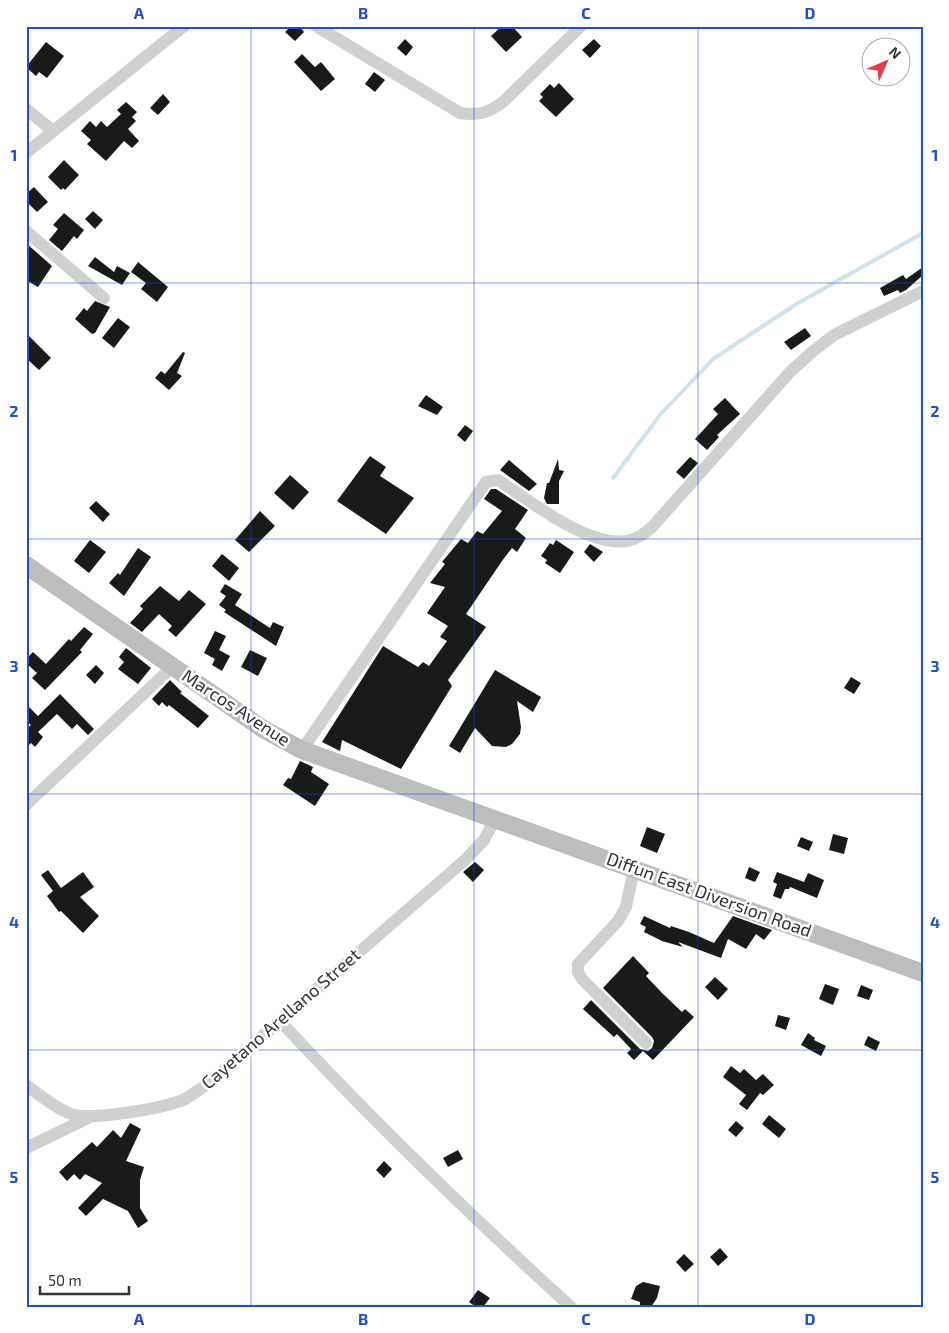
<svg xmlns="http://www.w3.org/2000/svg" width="949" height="1333" viewBox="0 0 949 1333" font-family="'Exo 2',sans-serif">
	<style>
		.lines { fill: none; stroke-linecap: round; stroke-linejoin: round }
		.stream { stroke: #cfe3ee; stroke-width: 4 }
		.building { fill: #1a1a1a }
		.minor { stroke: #d0d0d0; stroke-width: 12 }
		.secondary { stroke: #bdbdbd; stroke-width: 18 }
		.grid { fill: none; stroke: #1d4ed8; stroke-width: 1; stroke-opacity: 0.55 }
		.labels { text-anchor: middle; stroke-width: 5; stroke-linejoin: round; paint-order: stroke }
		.street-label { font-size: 18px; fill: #333; stroke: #fff }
		.neatline { fill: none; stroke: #1d4ed8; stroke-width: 2 }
		.grid-label { font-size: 16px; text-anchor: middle; font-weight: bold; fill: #1d4ed8 }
	</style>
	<rect width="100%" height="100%" fill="#fff"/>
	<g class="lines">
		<!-- stream -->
		<path class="stream" d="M613,478L660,415L713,359L798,303L923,233"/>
	</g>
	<!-- building -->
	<path class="building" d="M291,26H299L304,32L295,41L285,32Z
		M502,26H512L522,37L506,52L491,36Z
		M405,39L413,47L406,56L397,48Z
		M594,39L601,46L590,58L582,50Z
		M46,42L64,56L47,78L39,72L36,76L26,67Z
		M302,54L315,67L321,62L335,79L321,91L294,62Z
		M374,72L385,80L375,92L365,84Z
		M559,83L574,99L556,117L539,101L543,97L540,94L550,84L554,88Z
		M163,94L170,102L158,115L150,108Z
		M126,102L137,112L132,117L136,121L128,129L139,141L132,148L124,141L106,161L87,144L91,140L81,131L90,121L96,127L101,121L107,127L121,114L117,110Z
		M64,160L79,175L65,190L63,188L61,190L48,177Z
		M34,187L48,202L37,212L26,201V194Z
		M93,211L103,220L95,229L85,219Z
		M64,213L84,230L77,239L74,236L62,251L49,240L58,229L53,225Z
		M26,243L52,266L38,287L26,280Z
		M95,257L114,272L117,266L130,273L122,285L88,266Z
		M138,262L168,287L157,302L141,289L146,283L131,272Z
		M923,267V275L906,290L900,293L898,290L884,296L880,288L903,275L906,279Z
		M95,301L110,307L95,333L92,334L75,319L84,308L87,311Z
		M118,318L130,327L114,348L102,338Z
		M805,328L811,336L791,350L784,342Z
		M26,333L51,358L39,370L26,358Z
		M183,352L185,353L177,373L182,376L169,390L155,378L161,371L165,374Z
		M426,395L443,407L437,415L418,406Z
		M725,398L740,414L717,435L719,437L707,450L695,439L718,414L713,409Z
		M465,425L473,431L465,442L457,435Z
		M370,456L386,467L380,476L414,498L386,534L337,501Z
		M690,457L698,463L684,479L676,472Z
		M558,459L559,470L564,471L559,481V504H547L544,498L547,483H549Z
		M509,460L537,484L529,491L500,470Z
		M290,475L309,492L293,510L274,493Z
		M491,489H496L528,510L515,529L526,538L517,552L512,548L502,561L466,614L486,627L448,680L452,686L401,769L342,740L340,751L322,742L383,646L418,667L423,662L429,666L447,641L440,637L448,626L427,613L445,587L430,583L445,564L442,562L461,539L468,543L477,531L483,534L502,511L484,499Z
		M96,501L110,514L103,522L89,508Z
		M260,511L275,526L249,552L235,540Z
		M90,540L106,552L89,573L74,561Z
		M556,540L574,552L560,573L545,563L547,560L541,556L550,543L553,545Z
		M590,544L603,552L594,562L584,552Z
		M138,548L151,557L124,596L109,583L118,573L120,575Z
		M222,554L239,568L229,581L212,566Z
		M225,584L242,594L235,605L270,628L273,622L284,627L276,646L224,612L226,610L219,605L226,596L220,592Z
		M160,586L179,601L189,590L206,604L176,637L168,630L172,626L159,614L142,632L130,623L143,609L140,606Z
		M84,627L93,634L80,650L82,652L45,690L32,678L37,673L26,663V659L33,652L46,664L69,639L71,641Z
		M215,631L226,636L219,650L230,656L222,671L212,665L215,659L204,653Z
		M126,648L151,668L138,684L118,669L124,662L119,657Z
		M250,650L267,658L258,676L241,667Z
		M96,665L104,673L95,684L86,675Z
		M495,670L541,697L533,712L517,701L521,727L520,734L512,744L506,747L492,746L475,728L460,753L449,746Z
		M851,677L861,683L854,694L844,688Z
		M170,680L182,692L180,693L209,716L198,728L169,705L167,707L162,702L159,706L152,699Z
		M60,694L94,729L88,735L77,724L72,729L57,714L38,732L43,737L35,747L31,743L26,748V729L31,725L26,721V704L38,716Z
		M300,761L313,767L311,772L329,784L315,806L283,785L288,778L291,779Z
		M647,827L665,834L657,853L640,846Z
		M833,834L848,838L844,854L829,850Z
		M801,837L813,842L809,851L797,846Z
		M475,862L484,870L473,882L463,872Z
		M749,867L760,872L755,882L745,878Z
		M48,870L61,888L83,872L94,887L80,897L99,916L83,933L61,911L59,912L47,896L53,891L41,875Z
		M777,872L804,882L808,873L824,880L817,898L790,887L789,889H785L781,899L773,896L777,884L773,882Z
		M644,916L670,928L671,926L689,932L714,943L733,916L772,930L764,940L756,934L746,949L728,939L721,958L678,942L683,947L662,941L644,932L646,927L640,924Z
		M633,956L649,973L646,976L662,993L682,1012L685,1009L694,1017L653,1060L643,1051L634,1060L627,1053L631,1049L617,1034L614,1037L583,1009L591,1000L640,1049L648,1051L652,1048L654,1041L652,1037L603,988Z
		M715,977L728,989L718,1000L705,987Z
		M825,984L839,989L833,1005L819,999Z
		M861,985L873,990L869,1000L857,996Z
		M778,1015L790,1018L786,1030L775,1026Z
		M808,1033L815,1038L814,1040L826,1046L821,1056L801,1045Z
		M868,1036L880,1042L876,1051L864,1045Z
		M731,1066L740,1073L744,1069L756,1080L763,1074L774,1085L763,1095L760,1093L747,1110L739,1104L746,1095L723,1077Z
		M769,1115L786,1129L779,1138L762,1124Z
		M736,1121L744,1128L736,1137L728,1130Z
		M130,1123L141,1129L126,1161L144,1167L140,1180V1208L148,1221L138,1228L128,1211L103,1199L86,1216L78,1208L102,1183L85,1174L80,1180L74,1174L67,1181L59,1172L92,1142L97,1147L113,1130L121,1138Z
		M458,1150L463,1159L448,1167L443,1158Z
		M384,1161L392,1169L384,1178L376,1170Z
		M720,1248L728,1257L718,1266L710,1257Z
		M684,1254L694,1264L685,1272L676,1262Z
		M643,1282L660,1286L657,1298L651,1307H640V1302L631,1299L636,1286Z
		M478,1290L490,1298L483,1307H476L469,1302Z"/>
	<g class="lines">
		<!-- minor -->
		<path class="minor" d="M316,26L460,113C478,116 488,113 503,102L581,26
			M26,109L52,130
			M26,153L184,26
			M26,231L104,298
			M302,750L486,482L498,480C530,501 587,547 627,541C639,539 645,533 653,526L790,372L812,352L834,335L923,291
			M26,805L172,667
			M634,869L626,907L618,921L578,964V972L582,979L646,1043
			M280,1021C373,1121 470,1215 571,1307
			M26,1085C40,1095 55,1108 71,1114C92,1121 165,1108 185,1099C192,1095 198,1090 205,1086L465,860L484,840L495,819
			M26,1148L90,1117"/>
		<!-- secondary -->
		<path class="secondary" d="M26,565L263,729L302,750L923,973"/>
	</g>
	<!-- grid -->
	<path class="grid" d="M251,26V1307M474,26V1307M698,26V1307M26,283H923M26,539H923M26,794H923M26,1050H923"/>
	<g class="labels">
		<!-- street labels -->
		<g class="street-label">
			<text transform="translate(236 708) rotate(33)" y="6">Marcos Avenue</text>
			<text transform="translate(709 895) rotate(20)" y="6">Diffun East Diversion Road</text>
			<text transform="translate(281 1019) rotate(-41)" y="6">Cayetano Arellano Street</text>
		</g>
	</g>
	<!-- border -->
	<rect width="949" height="1333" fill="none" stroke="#ffffff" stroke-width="55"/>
	<!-- north arrow -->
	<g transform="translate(886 62) rotate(45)"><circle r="24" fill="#ffffff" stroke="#adadad"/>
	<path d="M0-4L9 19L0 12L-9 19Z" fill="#e6394d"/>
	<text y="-8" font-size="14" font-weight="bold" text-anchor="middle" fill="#333333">N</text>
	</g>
	<!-- scale -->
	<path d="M40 1286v8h89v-8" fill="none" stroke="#333333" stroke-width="2.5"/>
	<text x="48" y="1286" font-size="15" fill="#333333" stroke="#ffffff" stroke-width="4" paint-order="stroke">50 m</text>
	<rect x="28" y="28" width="894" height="1278" class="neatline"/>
	<g class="grid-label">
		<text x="139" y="19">A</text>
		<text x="363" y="19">B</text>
		<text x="586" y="19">C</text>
		<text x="810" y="19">D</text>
		<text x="14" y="161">1</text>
		<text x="935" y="161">1</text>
		<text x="14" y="417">2</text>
		<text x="935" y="417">2</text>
		<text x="14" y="672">3</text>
		<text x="935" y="672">3</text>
		<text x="14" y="928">4</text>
		<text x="935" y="928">4</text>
		<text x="14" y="1183">5</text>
		<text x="935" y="1183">5</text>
		<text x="139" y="1325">A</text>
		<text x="363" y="1325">B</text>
		<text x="586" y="1325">C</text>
		<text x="810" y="1325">D</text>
	</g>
</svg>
